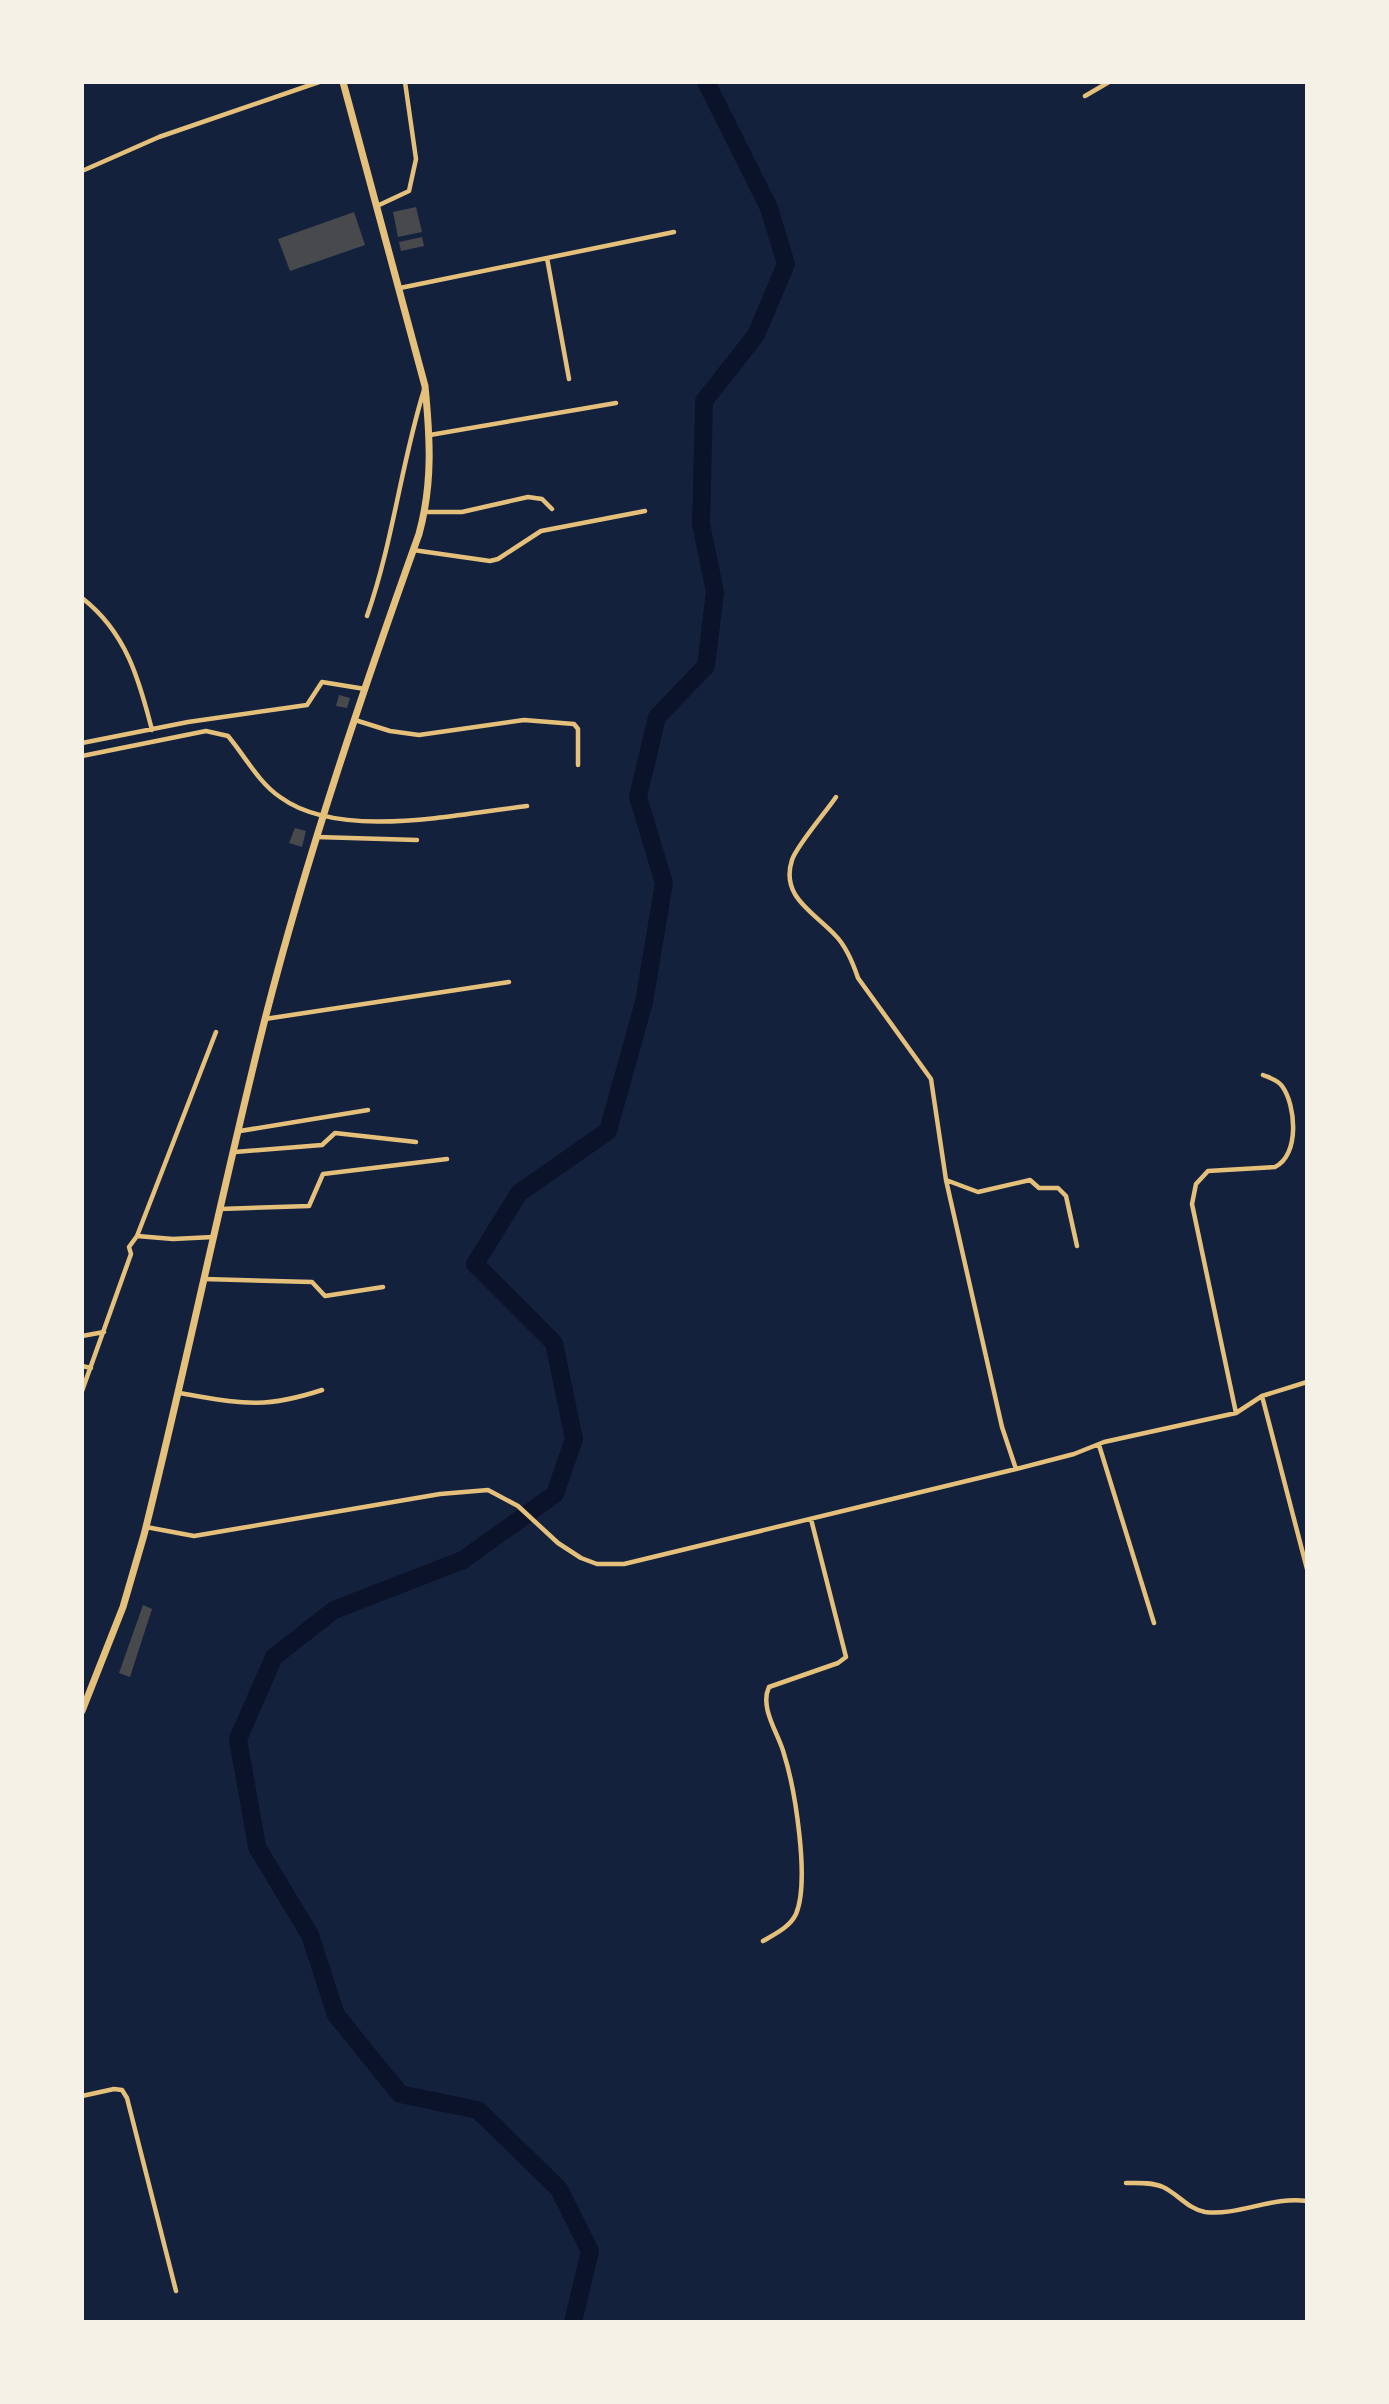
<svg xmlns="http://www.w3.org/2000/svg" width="1389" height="2404" viewBox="0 0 1389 2404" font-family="Manrope,sans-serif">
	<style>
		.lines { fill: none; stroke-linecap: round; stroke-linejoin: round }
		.river { stroke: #0b132b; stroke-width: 18 }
		.building { fill: #48494c }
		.minor { stroke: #e5c07b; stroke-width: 4.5 }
		.trunk { stroke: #e5c07b; stroke-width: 7 }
	</style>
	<rect width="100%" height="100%" fill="#14213d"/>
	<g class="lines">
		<!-- river -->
		<path class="river" d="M573,2322L590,2251L559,2189L478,2110L400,2094L336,2015L310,1935L257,1847L238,1739L274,1657L334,1610L463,1560L555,1494L574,1439L554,1343L475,1264L519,1193L608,1131L644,1002L664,883L638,797L657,717L706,666L715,592L701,524L704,401L756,335L786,264L769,208L706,82"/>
	</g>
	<!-- building -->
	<path class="building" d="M416,207L422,232L398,237L393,212Z
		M354,212L365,245L290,271L278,239Z
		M422,237L424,246L401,251L399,242Z
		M339,695L350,698L347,708L336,706Z
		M295,828L306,831L302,847L289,843Z
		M143,1605L152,1609L130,1677L119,1673Z"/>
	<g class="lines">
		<!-- minor -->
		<path class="minor" d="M1085,96L1109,82
			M82,171L159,137L319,82
			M377,206L409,191L416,159L405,82
			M547,258L569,379
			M400,288L674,232
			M430,435L616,403
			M426,512H462L528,497L542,499L552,509
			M413,550L490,561L498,559L541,531L645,511
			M82,598C126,632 139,679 152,730
			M367,616C393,542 401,464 424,390
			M355,720L390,731L419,735L524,720L574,724L578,729V765
			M82,743L188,722L307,705L322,682L365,689
			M82,756L206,731L228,736C245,756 258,782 280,797C340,841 457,814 527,806
			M836,797C826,812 797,845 792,860C780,897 814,912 835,935C846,946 853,963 858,978L931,1079L946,1180L1002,1427L1016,1469
			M317,837L417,840
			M265,1019L509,982
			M240,1131L368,1110
			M235,1152L322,1145L335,1133L416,1142
			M946,1180L978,1192L1030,1180L1039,1188H1058L1066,1196L1077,1246
			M220,1209L309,1206L323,1174L447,1159
			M137,1236L216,1032
			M204,1279L312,1282L325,1296L383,1287
			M82,1336L104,1332
			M82,1366L91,1368
			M82,1391L131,1254L129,1247L137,1236L173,1239L213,1237
			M179,1393C240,1403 261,1410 322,1390
			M1262,1396L1307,1569
			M1236,1413L1192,1204L1196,1184L1208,1171L1275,1167C1300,1155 1296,1105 1282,1086C1278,1080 1270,1078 1263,1075
			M1099,1445L1154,1623
			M146,1527L194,1536L440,1494L488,1490L518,1506L558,1543L581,1558L597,1564H624L1016,1469L1074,1454L1104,1442L1236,1413L1262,1396L1307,1382
			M763,1941C775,1934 790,1927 796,1914C810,1881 795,1789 784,1754C779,1734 759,1708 769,1687L838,1663L846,1657L811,1519
			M82,2096L114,2089L122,2090L127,2098L176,2291
			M1126,2183C1138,2183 1152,2182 1163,2187C1178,2194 1188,2209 1205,2212C1239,2216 1272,2196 1307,2201"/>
		<!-- trunk -->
		<path class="trunk" d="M82,1711L123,1607L144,1535C187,1363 222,1190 265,1019C307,855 362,693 419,534C433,483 430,437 425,386L343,82"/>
	</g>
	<!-- border -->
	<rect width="1389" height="2404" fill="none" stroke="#f6f1e7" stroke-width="168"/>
</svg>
